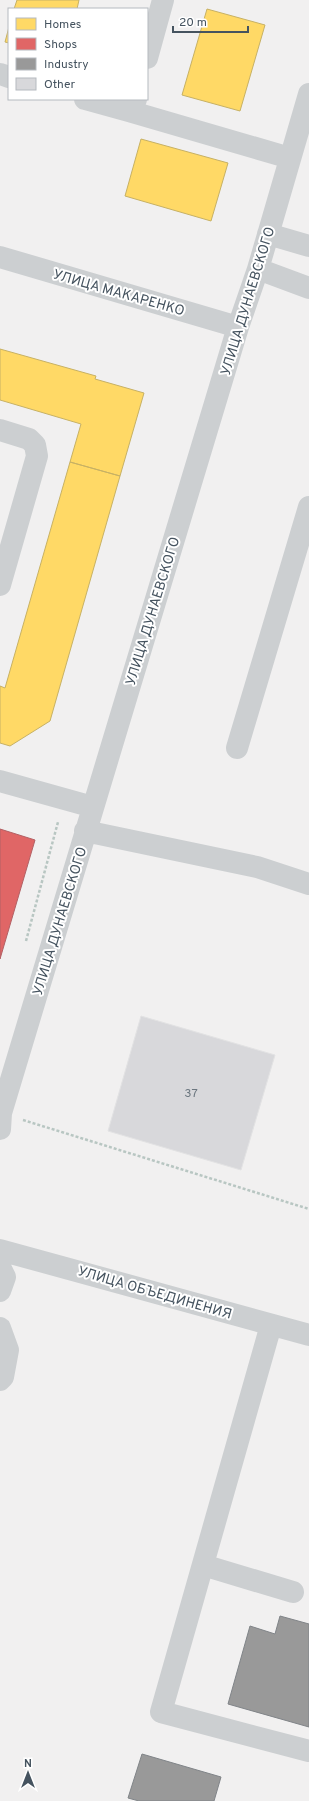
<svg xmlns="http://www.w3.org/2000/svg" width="309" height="1801" viewBox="0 0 309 1801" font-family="Overpass,sans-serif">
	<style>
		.homes { fill: #ffd966; stroke: #c7b164 }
		.shops { fill: #e06666; stroke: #b26064 }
		.industry { fill: #999; stroke: #808488 }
		.building { fill: #d8d8db; stroke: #e2e2e3 }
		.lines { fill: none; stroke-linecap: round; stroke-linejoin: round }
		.path { stroke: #b8c6c2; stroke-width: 2.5; stroke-dasharray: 3 2; stroke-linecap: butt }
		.minor { stroke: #cccfd1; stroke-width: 22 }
		.labels { text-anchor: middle; stroke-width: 4; stroke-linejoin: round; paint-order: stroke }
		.number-label { font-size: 12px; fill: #6b767f }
		.street-label { font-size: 14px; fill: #45535f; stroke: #fff }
	</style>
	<rect width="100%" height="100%" fill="#f1f0f0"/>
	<!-- homes -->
	<path class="homes" d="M17,0H79L77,9H14Z
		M207,9L265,25L240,111L182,95Z
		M9,27V43L5,42Z
		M141,139L228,163L211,221L125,196Z
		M0,349L96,376L95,379L144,393L120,476L70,462L81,424L0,400Z
		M70,462L120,476L50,721L10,746L0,743V686L5,688Z"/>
	<!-- shops -->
	<path class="shops" d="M0,829L35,840L0,959Z"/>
	<!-- industry -->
	<path class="industry" d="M280,1616L309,1624V1727L228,1704L250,1626L275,1634Z
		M142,1754L221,1777L214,1801H139L128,1798Z"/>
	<!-- building -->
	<path class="building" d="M141,1016L275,1055L241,1170L108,1131Z"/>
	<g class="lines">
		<!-- path -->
		<path class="path" d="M26,941L58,822
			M23,1120L309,1209"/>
		<!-- minor -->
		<path class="minor" d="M147,58L163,0
			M0,74L9,77
			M85,99L132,112
			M136,99L132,112L290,158
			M268,234L309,246
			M0,257L238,327
			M258,269L309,288
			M0,430L29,439L35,445L37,456L0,585
			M237,748L309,507
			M0,781L93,807
			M85,831L257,867L309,884
			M0,1129L1,1113L238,327L258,269L309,94
			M0,1250L309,1335
			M0,1267L5,1277L0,1291
			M271,1325L161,1712L309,1751
			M0,1328L8,1350L3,1377L0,1380
			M203,1565L293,1592"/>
	</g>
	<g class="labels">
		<!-- number labels -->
		<g class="number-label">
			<text x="191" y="1097">37</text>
		</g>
		<!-- street labels -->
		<g class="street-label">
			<text transform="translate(119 292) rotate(16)" y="5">УЛИЦА МАКАРЕНКО</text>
			<text transform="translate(247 301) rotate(-73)" y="5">УЛИЦА ДУНАЕВСКОГО</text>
			<text transform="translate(152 611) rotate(-73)" y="5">УЛИЦА ДУНАЕВСКОГО</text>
			<text transform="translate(59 921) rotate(-73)" y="5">УЛИЦА ДУНАЕВСКОГО</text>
			<text transform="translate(155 1292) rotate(16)" y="5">УЛИЦА ОБЪЕДИНЕНИЯ</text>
		</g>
	</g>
	<!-- legend -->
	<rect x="8" y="8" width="140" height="92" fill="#ffffff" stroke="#b5babf"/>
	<rect x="16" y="18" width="20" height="12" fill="#ffd966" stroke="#b5babf"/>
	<text x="44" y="28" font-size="12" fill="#45535f">Homes</text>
	<rect x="16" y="38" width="20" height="12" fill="#e06666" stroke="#b5babf"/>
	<text x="44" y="48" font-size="12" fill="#45535f">Shops</text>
	<rect x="16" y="58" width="20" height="12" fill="#999999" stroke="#b5babf"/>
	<text x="44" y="68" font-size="12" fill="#45535f">Industry</text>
	<rect x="16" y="78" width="20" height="12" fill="#d8d8db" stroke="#b5babf"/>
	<text x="44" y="88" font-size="12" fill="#45535f">Other</text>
	<!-- north arrow -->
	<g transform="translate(28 1773)" stroke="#ffffff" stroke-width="3" paint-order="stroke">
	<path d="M0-3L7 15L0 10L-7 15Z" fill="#45535f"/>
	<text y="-6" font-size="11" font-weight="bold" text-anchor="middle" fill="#45535f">N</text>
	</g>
	<!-- scale -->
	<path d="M173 26v6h75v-6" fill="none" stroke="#45535f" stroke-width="2"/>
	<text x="179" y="26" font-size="12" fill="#45535f" stroke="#ffffff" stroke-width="3" paint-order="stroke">20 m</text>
</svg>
